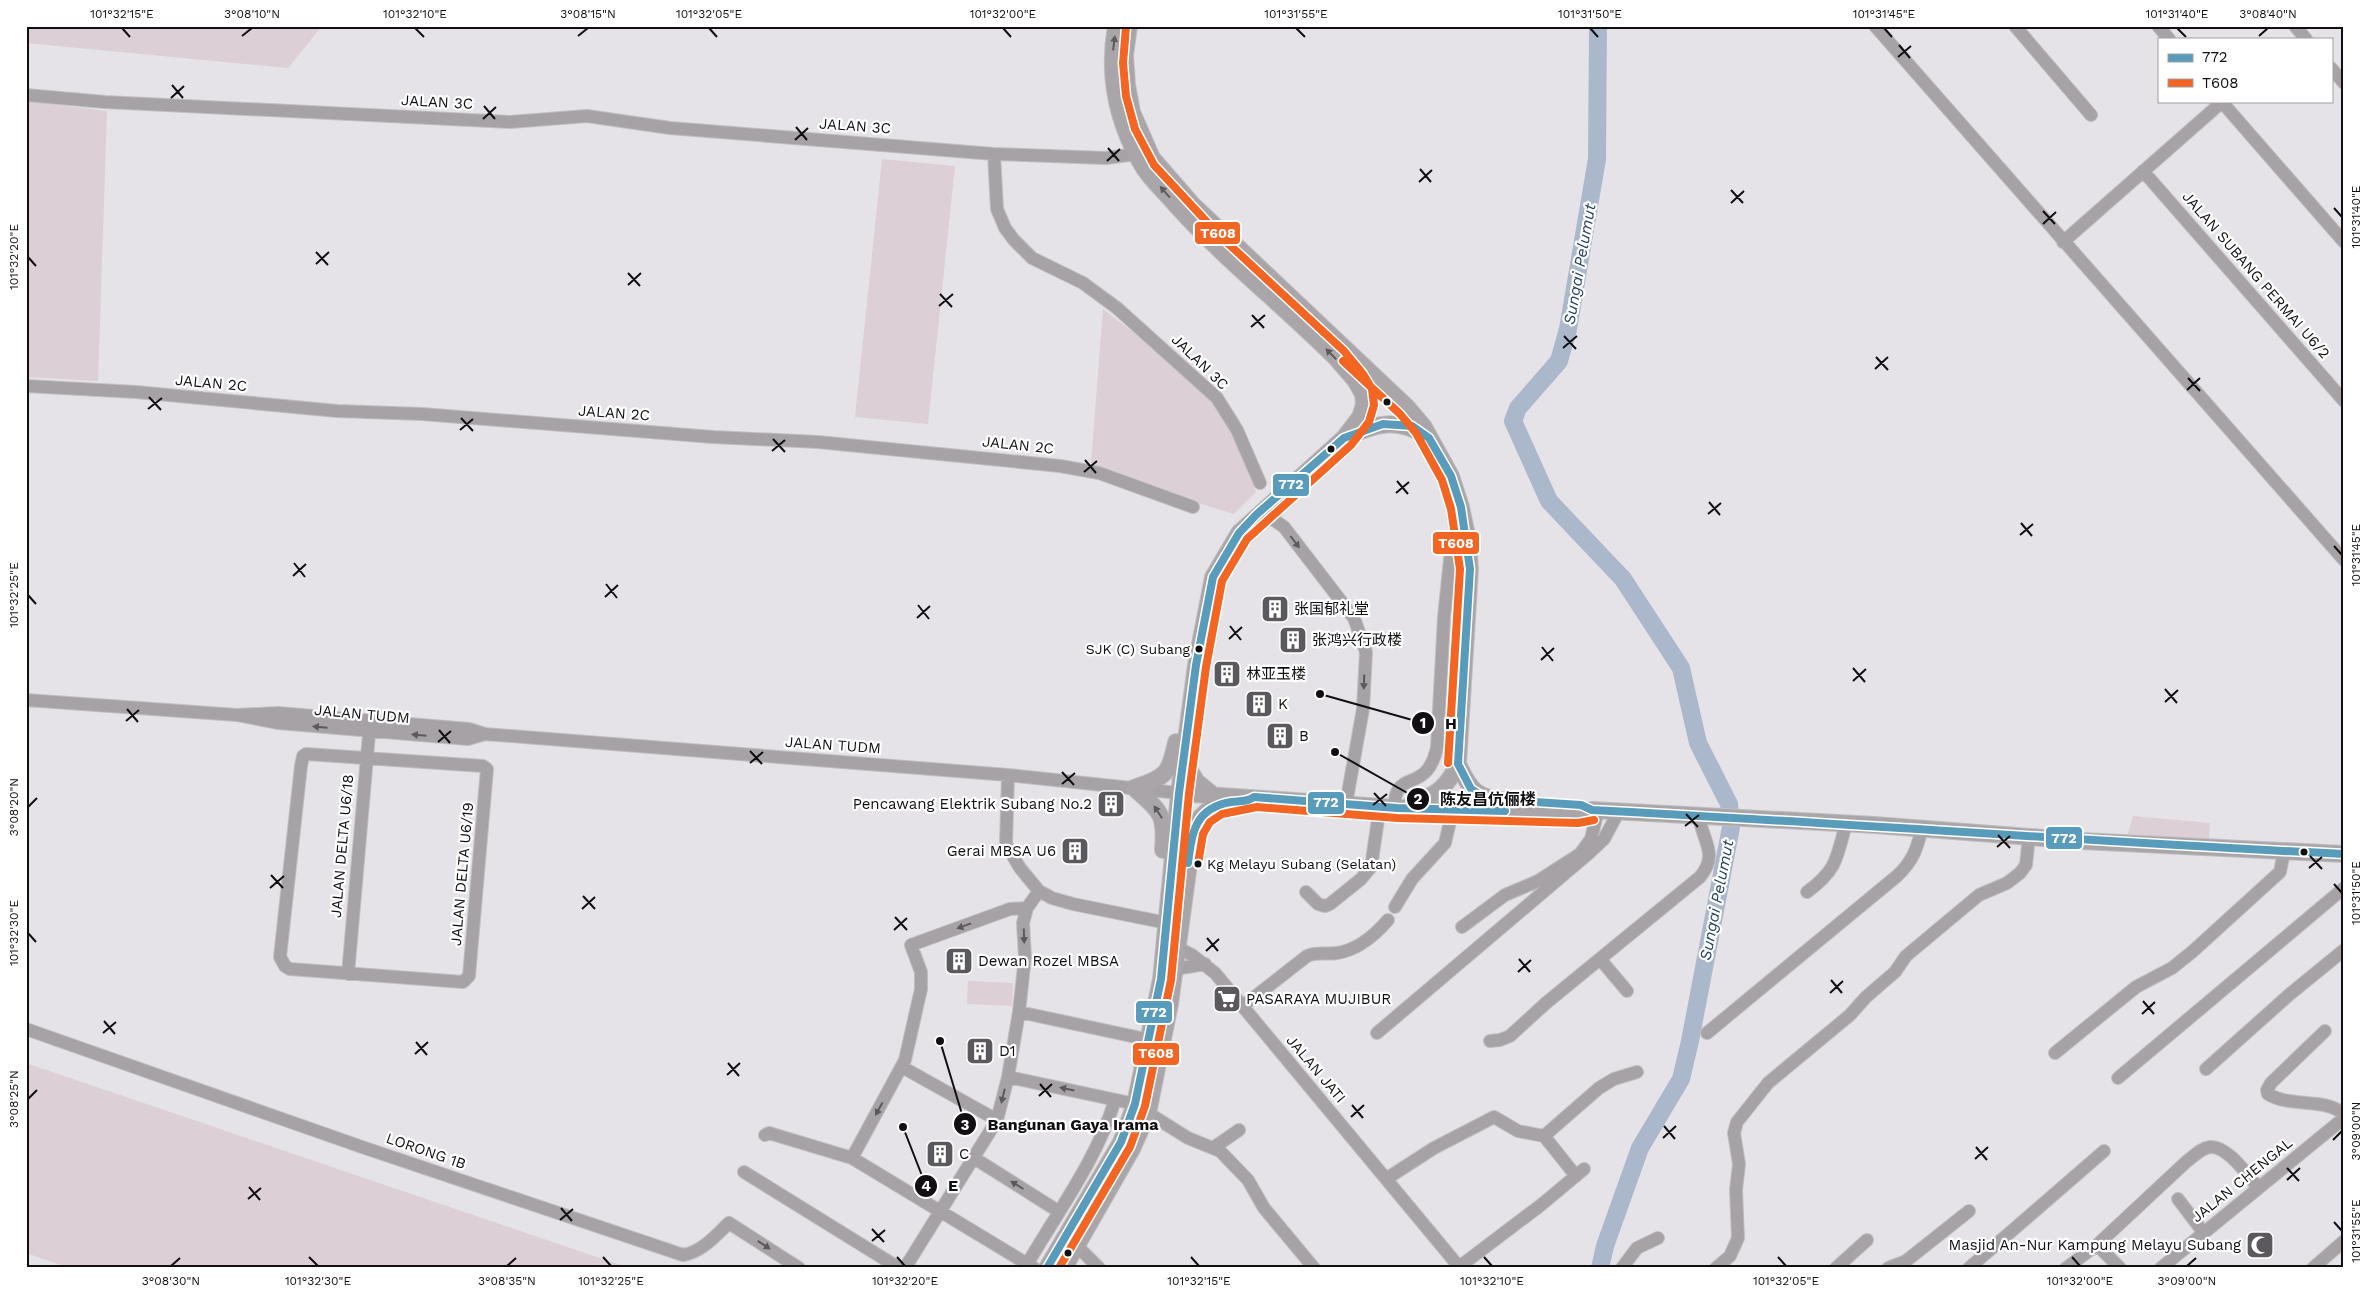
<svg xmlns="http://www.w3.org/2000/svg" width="2370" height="1294" viewBox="0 0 2370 1294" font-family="'Work Sans','Noto Sans SC',sans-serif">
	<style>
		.green { fill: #dccfd5 }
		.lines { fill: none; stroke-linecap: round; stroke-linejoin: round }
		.river { stroke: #abb8cb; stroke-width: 18 }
		.minor-casing { stroke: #bfbec1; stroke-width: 14 }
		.major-casing { stroke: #bfbec1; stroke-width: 18 }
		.minor { stroke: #a6a2a6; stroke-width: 12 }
		.major { stroke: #a9a5a9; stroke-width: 16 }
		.bus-1-casing { stroke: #fff; stroke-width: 11 }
		.bus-2-casing { stroke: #fff; stroke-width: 11 }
		.bus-1 { stroke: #599bba; stroke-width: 8 }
		.bus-2 { stroke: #f26522; stroke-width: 8 }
		.oneway { fill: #5d5a5e }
		.oneway2 { fill: #5c585c }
		.ticks { fill: none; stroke: #110f12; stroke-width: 2 }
		.bus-dot { fill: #110f12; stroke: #fff; stroke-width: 2 }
		.labels { text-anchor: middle; stroke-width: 4.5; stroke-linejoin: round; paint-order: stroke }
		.bus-label { font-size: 14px; fill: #110f12; stroke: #fff; text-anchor: end }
		.street-label { font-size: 15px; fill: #110f12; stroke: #fff }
		.poi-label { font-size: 15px; fill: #110f12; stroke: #fff; text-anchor: start }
		.water-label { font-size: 16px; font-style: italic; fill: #244266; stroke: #fff }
		.leader { fill: none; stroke: #110f12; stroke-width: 2 }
		.callout-dot { fill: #110f12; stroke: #fff; stroke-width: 2 }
		.mark-label { font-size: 15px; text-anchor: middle; font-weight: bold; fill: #fff }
		.callout-label { font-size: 16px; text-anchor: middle; font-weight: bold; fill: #110f12; stroke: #fff; stroke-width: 4.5; stroke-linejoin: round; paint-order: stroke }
		.line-badge { stroke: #fff; stroke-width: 2 }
		.badge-label { font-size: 14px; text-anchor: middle; font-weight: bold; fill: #fff }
		.neatline { fill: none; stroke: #110f12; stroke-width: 2 }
		.ticks-label { font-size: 12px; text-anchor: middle; fill: #110f12 }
	</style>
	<rect width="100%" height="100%" fill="#e5e3e8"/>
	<!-- green -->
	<path class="green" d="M26,26H322L288,68L26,43Z
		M26,101L107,111L98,381L26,377L28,189H26Z
		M882,159L955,166L928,424L855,417Z
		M1103,309C1137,336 1197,377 1221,412C1237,436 1245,466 1256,492L1234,514L1188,500L1091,463Z
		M2133,816L2210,823L2209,843L2127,836Z
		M968,981L1013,983L1012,1006L967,1004Z
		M26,1063L629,1268H69L26,1253Z"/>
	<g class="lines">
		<!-- river -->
		<path class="river" d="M1598,26L1597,159L1568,329L1559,361L1518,408L1513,421L1549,501L1623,579L1681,668L1698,743L1729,804L1731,827L1690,1041L1681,1079L1640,1148L1605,1246L1600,1268"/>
		<defs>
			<path id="minor" d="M1875,26L2344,560
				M2015,26L2091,115
				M2158,26L2169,39
				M2295,26L2306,39
				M2331,68L2344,83
				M26,95L105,102L510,122L587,116L670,128L994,154L1106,158L1136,154
				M2221,101L2344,242
				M994,154L997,209L1005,228L1014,240L1032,258L1083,283L1117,308L1217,398L1237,430L1260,483
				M2143,171L2344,401
				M2063,242L2222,102
				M26,386L136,392L337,411L422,414L713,437L818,442L1060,466L1099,473L1193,507
				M1257,514L1271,518L1284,527L1354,618L1366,652L1363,709L1346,804
				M26,700L237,715L278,723L468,739L485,734
				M237,715L278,713L469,729L485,734L1008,775L1179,793
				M306,754L483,766L487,769L469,976L463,982L290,969L285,966L280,957L301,766L303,756Z
				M1008,775L1006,844L1020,868L1039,891L1052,898L1073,904L1167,923
				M1394,808C1395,803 1395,796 1397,792C1404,775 1429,787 1437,747L1444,617L1451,550L1449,542
				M1306,892L1318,904L1325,906L1330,904L1361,879L1371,867L1380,806
				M1807,892C1837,870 1837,858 1846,823
				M1395,907L1412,879L1445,843L1453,809
				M1462,927L1505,895L1538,881L1580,854L1591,839L1598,810
				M1178,948L1192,955L1215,973L1460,1268
				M1600,959L1627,991
				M1175,969L1205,964
				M348,974L370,723
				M1243,1006L1307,956C1317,951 1326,955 1337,953C1358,950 1375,935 1388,920
				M1019,1012L1150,1040
				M26,1029L362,1147L683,1255C702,1252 715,1236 729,1223L799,1268
				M2325,1031L2271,1083L2267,1090L2268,1094C2291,1108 2323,1097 2344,1114
				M1377,1033L1588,854L1604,839L1619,811
				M1707,1033L1897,876C1913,861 1917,849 1922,828
				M1490,1041L1500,1040L1510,1036L1546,1003L1700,877C1720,853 1701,840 1699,815
				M2055,1053L2136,987L2172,968L2192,952L2280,872L2284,852
				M902,1067L997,1120
				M2206,1069L2290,994L2344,950
				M1008,1077L1135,1104
				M2118,1078L2344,888
				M1148,1113L1188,1138L1220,1151L1248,1180L1264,1208L1314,1268
				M765,1135L769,1133L852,1158L1034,1268
				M1544,1136L1599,1088L1614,1079L1637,1072
				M1213,1148L1239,1130
				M852,1158L905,1060L921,989V972L911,945L1010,909L1027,908
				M974,1158L1058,1211
				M744,1172L899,1268
				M1386,1179L1434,1148L1494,1117L1518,1131L1544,1136L1576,1176
				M2178,1199L2203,1232
				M1076,1245L1099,1268
				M2097,1245L2120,1268
				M1459,1267L1541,1205L1584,1169
				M905,1268L997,1120L1008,1077L1019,1012L1025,957L1023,923L1027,908L1039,891
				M1025,1268C1056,1214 1097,1160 1115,1100
				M1622,1268L1637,1248L1658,1238
				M1716,1268L1730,1256L1738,1238L1736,1190L1739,1164L1734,1133L1737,1122L1768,1083L1850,1015L1866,997L1895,972L1906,956L1979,895L2007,883L2020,873L2026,865L2029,836
				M1836,1268L1867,1240
				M1888,1268L1906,1261L1969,1211
				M1969,1268L2104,1151
				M2066,1268L2097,1245L2186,1162C2193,1157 2201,1148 2210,1147C2227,1145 2248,1176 2258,1187
				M2161,1268L2344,1118
				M2313,1268L2344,1241"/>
			<path id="major" d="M1129,26L1125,55L1127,85L1132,112L1152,158L1192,204L1407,407L1424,427L1451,476L1461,507L1468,540L1470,569L1458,764C1447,787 1436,796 1412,803
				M1346,437C1376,424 1396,417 1426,436
				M1183,760L1197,782L1213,795
				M1458,764C1471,792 1477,798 1508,801
				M1179,793L1397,808L1578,813L1592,810L1875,825L2082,841L2344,854
				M1163,850C1166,813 1160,811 1134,788C1166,776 1169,776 1176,742
				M1047,1268L1121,1142L1135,1104L1161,979L1179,793L1196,665L1213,577L1239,533L1344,438L1360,417L1364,405L1363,394L1355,380L1336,358C1283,305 1224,259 1174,203C1164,191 1150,179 1142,165C1117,122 1107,76 1116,26
				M1064,1268L1132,1149L1148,1113L1170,1004L1194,827C1202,811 1217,802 1236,802"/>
		</defs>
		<!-- minor casing -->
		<use href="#minor" class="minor-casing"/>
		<!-- major casing -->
		<use href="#major" class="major-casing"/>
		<!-- minor -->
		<use href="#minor" class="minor"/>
		<!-- major -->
		<use href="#major" class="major"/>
		<defs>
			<path id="bus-1" d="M1188,863C1192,832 1195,808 1231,802C1240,801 1247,802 1254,797L1397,808L1505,811
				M1047,1268L1121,1142L1135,1104L1161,979L1179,793L1196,665L1213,577L1239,533L1257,514L1344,438L1383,424L1412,426L1429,438L1451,476L1461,507L1470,569L1458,764L1471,789L1487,799L1581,805L1592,810C1843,823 2093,842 2344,854"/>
			<path id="bus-2" d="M1343,361L1400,414L1416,433L1442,480L1451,509L1460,569L1448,763
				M1198,864L1203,834L1210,822L1222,814L1257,807L1397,818L1578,823L1594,820
				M1059,1268L1130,1147L1145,1106L1171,980L1189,794L1206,667L1222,581L1247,539L1351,445L1369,422L1374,405L1372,389L1363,374L1344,351L1220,236L1154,165L1135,129L1126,96L1123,63L1126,27"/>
		</defs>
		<!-- bus-1 casing -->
		<use href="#bus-1" class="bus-1-casing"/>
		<!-- bus-2 casing -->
		<use href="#bus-2" class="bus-2-casing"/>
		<!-- bus-1 -->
		<use href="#bus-1" class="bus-1"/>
		<!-- bus-2 -->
		<use href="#bus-2" class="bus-2"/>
	</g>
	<!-- one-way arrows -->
	<defs><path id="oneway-solid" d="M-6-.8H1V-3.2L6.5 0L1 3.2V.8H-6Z" transform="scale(1.25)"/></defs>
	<g class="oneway">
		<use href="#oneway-solid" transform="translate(1114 43) rotate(-83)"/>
		<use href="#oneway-solid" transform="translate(1165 192) rotate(-131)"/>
		<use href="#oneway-solid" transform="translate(1331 354) rotate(-134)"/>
		<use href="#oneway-solid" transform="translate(1158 812) rotate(-123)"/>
	</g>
	<g class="oneway2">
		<use href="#oneway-solid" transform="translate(1295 542) rotate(53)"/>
		<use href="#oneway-solid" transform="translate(1364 682) rotate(92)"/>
		<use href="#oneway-solid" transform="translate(320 727) rotate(-175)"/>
		<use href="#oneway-solid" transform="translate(419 735) rotate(-175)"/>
		<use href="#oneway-solid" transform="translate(964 926) rotate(160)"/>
		<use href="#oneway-solid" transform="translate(1024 936) rotate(88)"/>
		<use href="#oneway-solid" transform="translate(1067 1089) rotate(-168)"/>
		<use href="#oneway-solid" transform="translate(1003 1096) rotate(104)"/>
		<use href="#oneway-solid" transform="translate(879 1109) rotate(119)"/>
		<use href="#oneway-solid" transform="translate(1017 1185) rotate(-148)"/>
		<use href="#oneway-solid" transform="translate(764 1245) rotate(33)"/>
	</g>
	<!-- ticks -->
	<path class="ticks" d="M122,28L130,37M415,28L424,37M709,28L717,37M1003,28L1011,37M1296,28L1305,37M1590,28L1598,37M1884,28L1892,37M2177,28L2186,37M242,36L252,28M578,36L588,28M2259,36L2268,28M1899,45L1910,58M1898,57L1911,46M172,85L183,98M171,98L184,86M484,106L495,119M483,119L496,107M796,127L807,140M795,140L808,128M1108,148L1119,161M1107,161L1120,149M1420,169L1431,182M1419,182L1432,170M1731,190L1743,203M1731,203L1744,191M2334,208L2342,217M2043,211L2055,224M2043,224L2056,212M316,252L328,265M28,257L36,266M316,264L329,252M628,273L640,286M628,285L641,273M940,294L952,307M939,306L953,294M1252,315L1264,328M1251,327L1265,315M1564,336L1576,349M1563,348L1577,336M1876,357L1888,370M1875,369L1888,357M2188,378L2200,391M2187,390L2200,378M149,397L161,410M148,409L162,398M461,418L473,431M460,430L473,419M773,439L785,452M772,451L785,440M1085,460L1096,473M1084,472L1097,461M1397,481L1408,494M1396,493L1409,482M1709,502L1720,515M1708,514L1721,503M2021,523L2032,536M2020,535L2033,524M2334,546L2342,555M294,563L305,577M293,576L306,564M606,584L617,598M28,595L36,604M605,597L618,585M918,605L929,619M917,618L930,606M1230,626L1241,640M1229,639L1242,627M1542,647L1553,661M1541,660L1554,648M1853,668L1865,682M1853,681L1866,669M2165,689L2177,703M2165,702L2178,690M127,709L138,722M126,721L139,710M439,730L450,743M438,742L451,731M750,751L762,764M750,763L763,752M1062,772L1074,785M1062,784L1075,773M1374,793L1386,806M1373,805L1387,794M28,807L37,798M1686,814L1698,827M1685,826L1699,815M1998,835L2010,848M1997,847L2010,836M2310,856L2322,869M2309,868L2322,857M271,875L283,888M2334,884L2342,893M270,888L284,876M583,896L595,909M582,909L595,897M895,917L907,930M894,930L907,918M28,933L36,942M1207,938L1218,951M1206,951L1219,939M1519,959L1530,972M1518,972L1531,960M1831,980L1842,993M1830,993L1843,981M2143,1001L2154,1014M2142,1014L2155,1002M104,1021L115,1034M103,1033L116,1022M416,1042L427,1055M415,1054L428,1042M728,1063L739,1076M727,1075L740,1063M1040,1084L1051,1097M1039,1096L1052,1084M28,1099L37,1090M1352,1105L1363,1118M1351,1117L1364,1105M1664,1126L1675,1139M1663,1138L1676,1126M2333,1140L2342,1131M1976,1147L1987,1160M1975,1159L1988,1147M2287,1168L2299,1181M2287,1180L2300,1168M249,1187L260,1200M248,1199L261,1188M561,1208L572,1221M560,1220L573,1209M2334,1222L2342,1231M872,1229L884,1242M872,1241L885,1230M309,1257L318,1266M603,1257L611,1266M897,1257L905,1266M1191,1257L1199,1266M1484,1257L1492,1266M1778,1257L1786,1266M2072,1257L2080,1266M171,1266L180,1258M507,1266L516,1258M2187,1266L2196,1258"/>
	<!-- icons -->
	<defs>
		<symbol id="building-square" viewBox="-11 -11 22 22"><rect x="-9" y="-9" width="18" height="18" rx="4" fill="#5b595d" stroke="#fff"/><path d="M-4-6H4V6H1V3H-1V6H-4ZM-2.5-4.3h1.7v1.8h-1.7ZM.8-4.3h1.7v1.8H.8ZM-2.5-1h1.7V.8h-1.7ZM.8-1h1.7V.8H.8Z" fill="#fff"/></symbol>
		<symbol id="supermarket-square" viewBox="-11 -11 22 22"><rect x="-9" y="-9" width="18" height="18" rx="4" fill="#5b595d" stroke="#fff"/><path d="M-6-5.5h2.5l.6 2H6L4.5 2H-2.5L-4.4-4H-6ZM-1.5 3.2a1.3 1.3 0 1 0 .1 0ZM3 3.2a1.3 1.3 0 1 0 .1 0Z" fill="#fff"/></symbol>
		<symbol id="mosque-square" viewBox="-11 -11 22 22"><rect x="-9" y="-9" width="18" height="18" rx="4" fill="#5b595d" stroke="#fff"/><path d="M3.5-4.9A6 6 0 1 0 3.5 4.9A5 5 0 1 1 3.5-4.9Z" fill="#fff"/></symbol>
	</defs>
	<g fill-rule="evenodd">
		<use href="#building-square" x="1259" y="593" width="32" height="32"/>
		<use href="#building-square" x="1277" y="624" width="32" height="32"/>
		<use href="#building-square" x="1211" y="658" width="32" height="32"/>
		<use href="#building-square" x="1243" y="688" width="32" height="32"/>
		<use href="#building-square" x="1264" y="720" width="32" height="32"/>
		<use href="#building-square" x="1095" y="788" width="32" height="32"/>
		<use href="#building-square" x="1059" y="835" width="32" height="32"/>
		<use href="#building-square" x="943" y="945" width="32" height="32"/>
		<use href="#supermarket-square" x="1211" y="983" width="32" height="32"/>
		<use href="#building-square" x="964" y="1035" width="32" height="32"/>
		<use href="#building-square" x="924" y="1138" width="32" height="32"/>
		<use href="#mosque-square" x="2244" y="1229" width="32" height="32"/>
	</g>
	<!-- markers -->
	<g class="bus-dot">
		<circle cx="1387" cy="402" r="4.5"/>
		<circle cx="1331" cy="449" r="4.5"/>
		<circle cx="1199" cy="649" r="4.5"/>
		<circle cx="2304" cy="852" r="4.5"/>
		<circle cx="1198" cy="864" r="4.5"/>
		<circle cx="1068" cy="1253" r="4.5"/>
	</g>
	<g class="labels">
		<!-- bus labels -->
		<g class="bus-label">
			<text x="1190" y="654">SJK (C) Subang</text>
			<text x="1207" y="869" text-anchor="start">Kg Melayu Subang (Selatan)</text>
		</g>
		<!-- street labels -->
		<g class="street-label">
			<text transform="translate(437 102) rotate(3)" y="5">JALAN 3C</text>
			<text transform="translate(855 126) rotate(4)" y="5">JALAN 3C</text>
			<text transform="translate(2256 275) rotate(49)" y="5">JALAN SUBANG PERMAI U6/2</text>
			<text transform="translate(1200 362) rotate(44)" y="5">JALAN 3C</text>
			<text transform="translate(211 383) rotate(5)" y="5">JALAN 2C</text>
			<text transform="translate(614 413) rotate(4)" y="5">JALAN 2C</text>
			<text transform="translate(1018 445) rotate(6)" y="5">JALAN 2C</text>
			<text transform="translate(362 714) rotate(5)" y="5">JALAN TUDM</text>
			<text transform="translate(833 745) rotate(4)" y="5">JALAN TUDM</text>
			<text transform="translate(342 846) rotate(-85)" y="5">JALAN DELTA U6/18</text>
			<text transform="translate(462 874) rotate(-85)" y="5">JALAN DELTA U6/19</text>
			<text transform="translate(1316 1069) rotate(50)" y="5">JALAN JATI</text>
			<text transform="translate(426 1151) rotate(19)" y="5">LORONG 1B</text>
			<text transform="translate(2242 1180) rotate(-39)" y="5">JALAN CHENGAL</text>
		</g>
		<!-- poi labels -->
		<g class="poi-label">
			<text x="1294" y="614">张国郁礼堂</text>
			<text x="1312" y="645">张鸿兴行政楼</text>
			<text x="1246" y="679">林亚玉楼</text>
			<text x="1278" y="709">K</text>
			<text x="1299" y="741">B</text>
			<text x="1092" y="809" text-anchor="end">Pencawang Elektrik Subang No.2</text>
			<text x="1056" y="856" text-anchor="end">Gerai MBSA U6</text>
			<text x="978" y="966">Dewan Rozel MBSA</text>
			<text x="1246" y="1004">PASARAYA MUJIBUR</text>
			<text x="999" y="1056">D1</text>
			<text x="959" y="1159">C</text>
			<text x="2241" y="1250" text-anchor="end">Masjid An-Nur Kampung Melayu Subang</text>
		</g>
		<!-- water labels -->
		<g class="water-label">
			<text transform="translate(1579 264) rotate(-80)" y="6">Sungai Pelumut</text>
			<text transform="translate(1716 900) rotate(-79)" y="6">Sungai Pelumut</text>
		</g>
	</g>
	<!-- callouts -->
	<path class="leader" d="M1320 694L1423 723M1335 752L1418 799M940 1041L965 1124M903 1127L926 1186"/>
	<g class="callout-dot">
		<circle cx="1320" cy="694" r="5"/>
		<circle cx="1335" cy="752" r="5"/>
		<circle cx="940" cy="1041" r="5"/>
		<circle cx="903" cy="1127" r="5"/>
		<circle cx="1423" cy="723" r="12"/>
		<circle cx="1418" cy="799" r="12"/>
		<circle cx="965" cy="1124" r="12"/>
		<circle cx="926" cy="1186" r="12"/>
	</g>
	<g class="mark-label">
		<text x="1423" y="728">1</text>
		<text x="1418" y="804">2</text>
		<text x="965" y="1130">3</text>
		<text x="926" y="1191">4</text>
	</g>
	<g class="callout-label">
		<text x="1451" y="729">H</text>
		<text x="1488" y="805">陈友昌伉俪楼</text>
		<text x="1073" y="1130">Bangunan Gaya Irama</text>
		<text x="953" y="1191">E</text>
	</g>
	<g class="line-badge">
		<rect x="1194" y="221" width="47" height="24" rx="5" fill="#f26522"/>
		<rect x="1272" y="473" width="38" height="24" rx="5" fill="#599bba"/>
		<rect x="1432" y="531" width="48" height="24" rx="5" fill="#f26522"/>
		<rect x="1307" y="791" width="38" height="24" rx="5" fill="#599bba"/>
		<rect x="2045" y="826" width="38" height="24" rx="5" fill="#599bba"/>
		<rect x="1135" y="1000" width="38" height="24" rx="5" fill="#599bba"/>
		<rect x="1132" y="1042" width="48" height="24" rx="5" fill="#f26522"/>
	</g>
	<g class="badge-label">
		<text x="1218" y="238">T608</text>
		<text x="1291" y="489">772</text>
		<text x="1456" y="548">T608</text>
		<text x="1326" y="807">772</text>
		<text x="2064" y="843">772</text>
		<text x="1154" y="1017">772</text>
		<text x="1156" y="1058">T608</text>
	</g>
	<!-- border -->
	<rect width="2370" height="1294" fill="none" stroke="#ffffff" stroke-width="55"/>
	<!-- legend -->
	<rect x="2158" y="38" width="175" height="65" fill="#ffffff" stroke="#a09fa0"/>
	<rect x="2168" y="54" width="25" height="8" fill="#599bba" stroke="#a09fa0"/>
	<text x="2202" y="62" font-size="15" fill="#110f12">772</text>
	<rect x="2168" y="79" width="25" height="8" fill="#f26522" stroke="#a09fa0"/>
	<text x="2202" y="88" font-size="15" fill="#110f12">T608</text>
	<rect x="28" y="28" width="2314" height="1238" class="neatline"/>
	<g class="ticks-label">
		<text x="122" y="18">101°32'15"E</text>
		<text x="252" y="18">3°08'10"N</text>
		<text x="415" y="18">101°32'10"E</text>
		<text x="588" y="18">3°08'15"N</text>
		<text x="709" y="18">101°32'05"E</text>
		<text x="1003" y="18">101°32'00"E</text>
		<text x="1296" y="18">101°31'55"E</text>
		<text x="1590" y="18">101°31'50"E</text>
		<text x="1884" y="18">101°31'45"E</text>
		<text x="2177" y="18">101°31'40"E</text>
		<text x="2268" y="18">3°08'40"N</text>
		<text transform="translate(2356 217) rotate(-90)" y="4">101°31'40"E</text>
		<text transform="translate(14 257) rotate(-90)" y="4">101°32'20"E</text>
		<text transform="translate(2356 555) rotate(-90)" y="4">101°31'45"E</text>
		<text transform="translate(14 595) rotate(-90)" y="4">101°32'25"E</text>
		<text transform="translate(14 807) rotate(-90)" y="4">3°08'20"N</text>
		<text transform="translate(2356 893) rotate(-90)" y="4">101°31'50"E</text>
		<text transform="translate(14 933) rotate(-90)" y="4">101°32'30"E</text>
		<text transform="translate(14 1099) rotate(-90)" y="4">3°08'25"N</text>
		<text transform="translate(2356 1131) rotate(-90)" y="4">3°09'00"N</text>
		<text transform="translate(2356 1231) rotate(-90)" y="4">101°31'55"E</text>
		<text x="171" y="1285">3°08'30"N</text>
		<text x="318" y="1285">101°32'30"E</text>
		<text x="507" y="1285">3°08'35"N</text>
		<text x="611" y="1285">101°32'25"E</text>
		<text x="905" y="1285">101°32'20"E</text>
		<text x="1199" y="1285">101°32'15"E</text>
		<text x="1492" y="1285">101°32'10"E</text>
		<text x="1786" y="1285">101°32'05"E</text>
		<text x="2080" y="1285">101°32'00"E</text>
		<text x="2187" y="1285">3°09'00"N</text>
	</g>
</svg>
